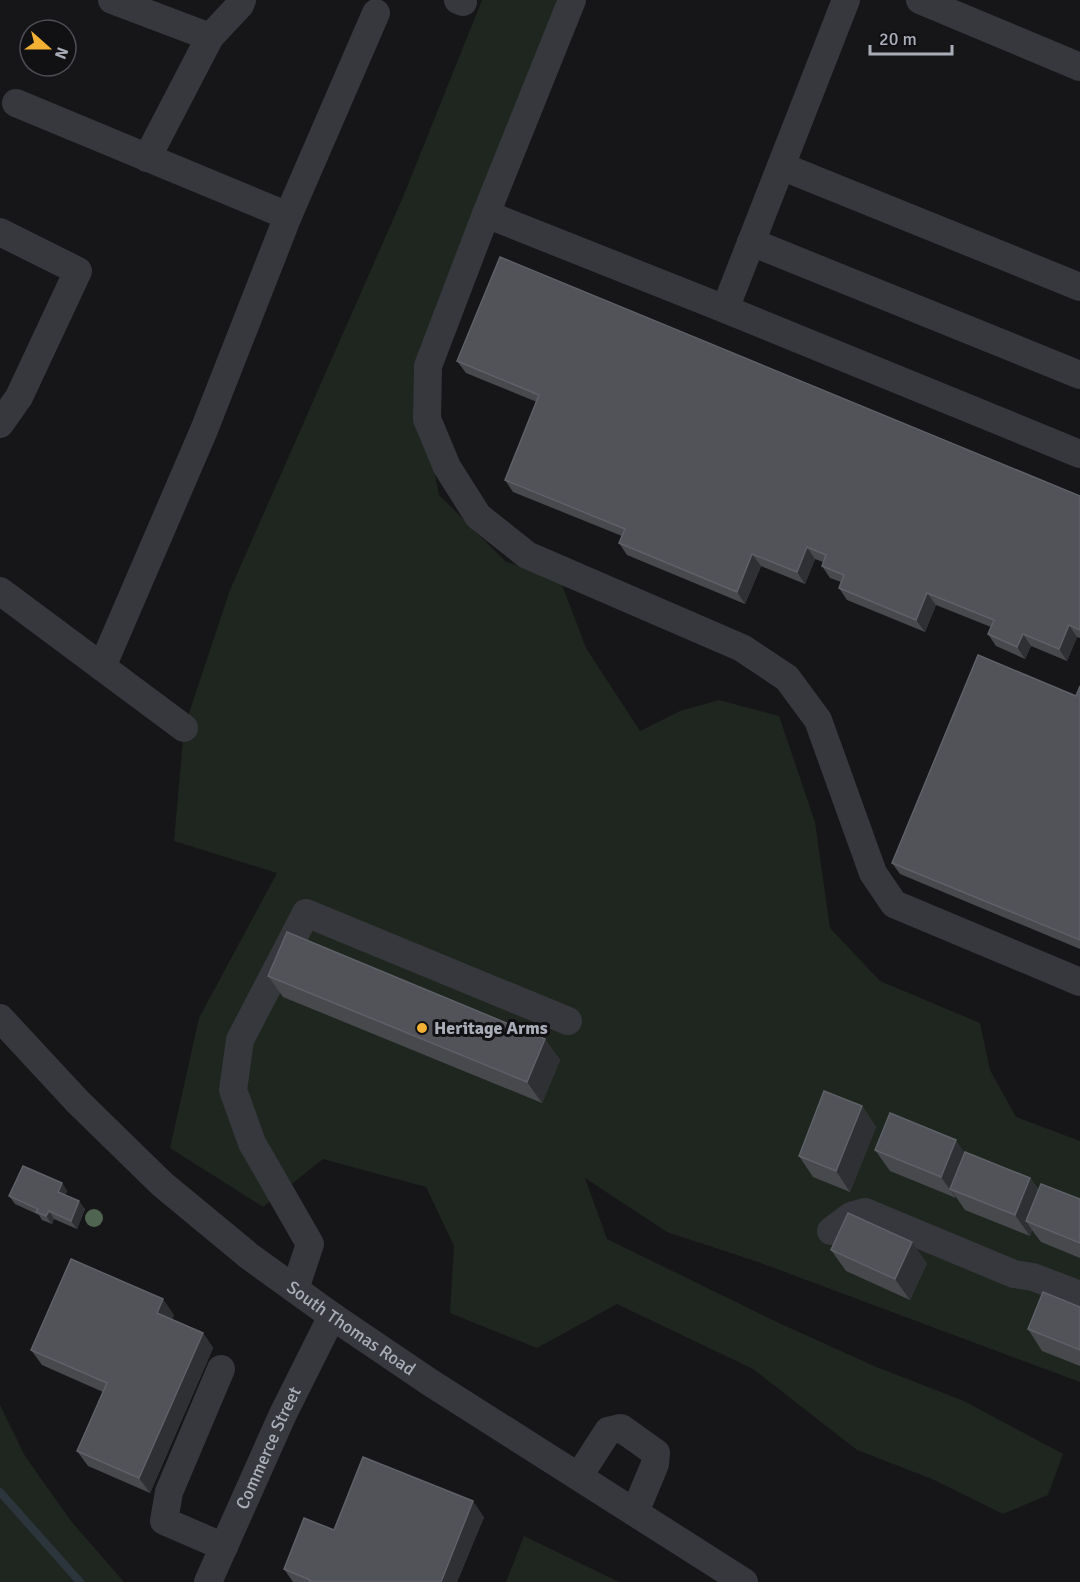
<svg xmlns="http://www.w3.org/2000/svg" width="1080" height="1582" viewBox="0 0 1080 1582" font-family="Signika,sans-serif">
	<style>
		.green { fill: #1e261f }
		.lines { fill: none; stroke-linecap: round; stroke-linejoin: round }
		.stream { stroke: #2c353c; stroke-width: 8 }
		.minor { stroke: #37383d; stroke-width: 28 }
		.tree { fill: #506452 }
		.wall { fill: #47494d }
		.shaded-wall { fill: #2f3033 }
		.building { fill: #525359; stroke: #5f6168; stroke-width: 1.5 }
		.poi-dot { fill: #f2b134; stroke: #111113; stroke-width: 2 }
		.labels { text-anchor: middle; stroke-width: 6; stroke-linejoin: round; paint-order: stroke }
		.poi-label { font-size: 18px; font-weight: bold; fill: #a8adb8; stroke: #111113; text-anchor: start }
		.street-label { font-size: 18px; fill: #a8adb8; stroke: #111113 }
	</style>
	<rect width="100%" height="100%" fill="#161618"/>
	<!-- green -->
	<path class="green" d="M482,0H559L415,371L439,495L505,561L561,582L586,648L640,731L680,711L719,700L779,716L815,822L830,928L880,981L980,1023L990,1070L1016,1117L1080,1141V1382L758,1262L667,1232L585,1178L607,1239L779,1323L874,1366L964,1401L1063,1454L1048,1495L1003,1514L932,1479L857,1450L753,1369L617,1304L537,1348L450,1313L454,1246L426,1187L323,1159L263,1207L170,1148L199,1018L277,873L174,841L184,728L230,590L403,197Z
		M0,1405L25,1456L71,1521L124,1582H0Z
		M524,1536L619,1582H506Z"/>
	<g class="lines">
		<!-- stream -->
		<path class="stream" d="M0,1492L80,1582"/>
		<!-- minor -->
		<g class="minor">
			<path d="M112,0L210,37"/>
			<path d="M458,0L463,2"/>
			<path d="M846,0L725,309L1080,454"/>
			<path d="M920,0L1080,67"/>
			<path d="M16,103L288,216"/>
			<path d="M147,158L210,37L240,5L242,0"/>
			<path d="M781,166L1080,287"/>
			<path d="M486,214L572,0"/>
			<path d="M0,232L78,271L19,397L0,424"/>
			<path d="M751,242L1080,375"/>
			<path d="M725,309L486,214L428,366L427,419L447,467L478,516L527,555L742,648L787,678L818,720L873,873L894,904L1080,982"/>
			<path d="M0,591L184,728"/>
			<path d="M102,667L204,430L288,216L376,13"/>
			<path id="s1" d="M0,1018L78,1102L162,1184L249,1256L332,1316L431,1383L744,1582"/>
			<path d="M831,1231L851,1216L865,1212L1014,1274L1033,1277L1080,1295"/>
			<path d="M295,1289L310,1244L252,1143L233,1090L240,1040L306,913L568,1021"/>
			<path d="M221,1369L169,1492L164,1521L224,1547"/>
			<path d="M579,1476L608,1431L621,1428L656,1453L655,1464L635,1512"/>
			<path id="s2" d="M208,1582L283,1414L332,1316"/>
		</g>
	</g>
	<!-- trees -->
	<circle class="tree" cx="94" cy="1218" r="9"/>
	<!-- wall -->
	<path class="wall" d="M457,361L1080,496V638L1077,637L1067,661L1031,646L1025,659L996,646L988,634L991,627L936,605L925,632L847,600L839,588L841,582L830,578L822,566L823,562L815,559L805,584L761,566L745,604L627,555L619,543L622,536L513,492L505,480L537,402L466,373Z
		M1080,686V949L900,874L892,863L1076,696Z
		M268,976L545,1039L560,1060L542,1103L283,997Z
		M862,1106L876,1127L850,1192L813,1177L799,1156Z
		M875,1150L964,1152L1030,1178L1039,1190L1080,1199V1258L1041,1242L1032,1230L1030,1236L965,1210L956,1197V1198L890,1171Z
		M62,1183L67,1191L65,1195L85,1209L77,1229L54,1219L52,1224L42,1220L39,1215L15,1204L9,1196Z
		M831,1250L927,1263L910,1300L846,1271Z
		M1080,1307V1366L1042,1351L1028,1329Z
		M174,1315L172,1319L203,1333L213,1348L150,1493L88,1466L77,1451L103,1392L42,1365L31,1350Z
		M484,1517L457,1582H293L284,1569L334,1530Z"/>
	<!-- shaded-wall -->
	<path class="shaded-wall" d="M807,547L815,559L805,584L797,572Z
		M752,554L761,566L745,604L737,592Z
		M927,593L936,605L925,632L916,620Z
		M1069,625L1077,637L1067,661L1059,649Z
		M1023,634L1031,646L1025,659L1017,647Z
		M545,1039L560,1060L542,1103L527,1082Z
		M862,1106L876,1127L850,1192L836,1171Z
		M956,1140L970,1161L950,1189L956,1197V1198L941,1177Z
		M1030,1178L1045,1199L1026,1221L1032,1230L1030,1236L1015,1215Z
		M62,1183L67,1191L63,1200L58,1192Z
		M79,1201L85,1209L77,1229L71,1221Z
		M49,1211L54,1219L52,1224L46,1216Z
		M912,1242L927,1263L910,1300L895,1279Z
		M163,1299L174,1315L168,1328L157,1313Z
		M203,1333L213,1348L150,1493L139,1478Z
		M473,1501L484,1517L457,1582H441Z"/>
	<!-- building -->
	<path class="building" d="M500,257L1080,496V630L1069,625L1059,649L1023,634L1017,647L988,634L994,620L927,593L916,620L839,588L844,575L822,566L826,555L807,547L797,572L752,554L737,592L619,543L625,529L505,480L539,395L457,361Z
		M978,655L1076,696L1080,686V940L892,863Z
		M287,932L545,1039L527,1082L268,976Z
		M824,1091L862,1106L836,1171L799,1156Z
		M890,1113L956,1140L941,1177L875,1150Z
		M965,1152L1030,1178L1015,1215L950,1189Z
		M23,1166L62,1183L58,1192L79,1201L71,1221L49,1211L46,1216L36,1212L38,1209L9,1196Z
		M1041,1184L1080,1199V1243L1026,1221Z
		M848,1213L912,1242L895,1279L831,1250Z
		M71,1259L163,1299L157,1313L203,1333L139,1478L77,1451L107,1383L31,1350Z
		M1043,1292L1080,1307V1350L1028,1329Z
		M363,1457L473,1501L441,1582H309L310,1580L284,1569L304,1518L334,1530Z"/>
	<!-- markers -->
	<circle class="poi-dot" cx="422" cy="1028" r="6"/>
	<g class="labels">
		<!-- poi labels -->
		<g class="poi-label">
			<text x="434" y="1034">Heritage Arms</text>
		</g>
		<!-- street labels -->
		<g class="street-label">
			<text dy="6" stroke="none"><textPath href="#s1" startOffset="470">South Thomas Road</textPath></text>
			<text dy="6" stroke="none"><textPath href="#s2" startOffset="147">Commerce Street</textPath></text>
		</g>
	</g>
	<!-- north arrow -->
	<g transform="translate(48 48) rotate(111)"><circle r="28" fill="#111113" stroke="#4d4f55" stroke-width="1.5"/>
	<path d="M0-4.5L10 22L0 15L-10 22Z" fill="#f2b134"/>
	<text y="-9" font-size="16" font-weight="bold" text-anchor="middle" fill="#a8adb8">N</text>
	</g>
	<!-- scale -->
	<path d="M870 45v9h82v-9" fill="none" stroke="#a8adb8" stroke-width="3"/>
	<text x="879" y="45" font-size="18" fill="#a8adb8" stroke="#111113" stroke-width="4.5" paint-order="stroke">20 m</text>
</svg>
